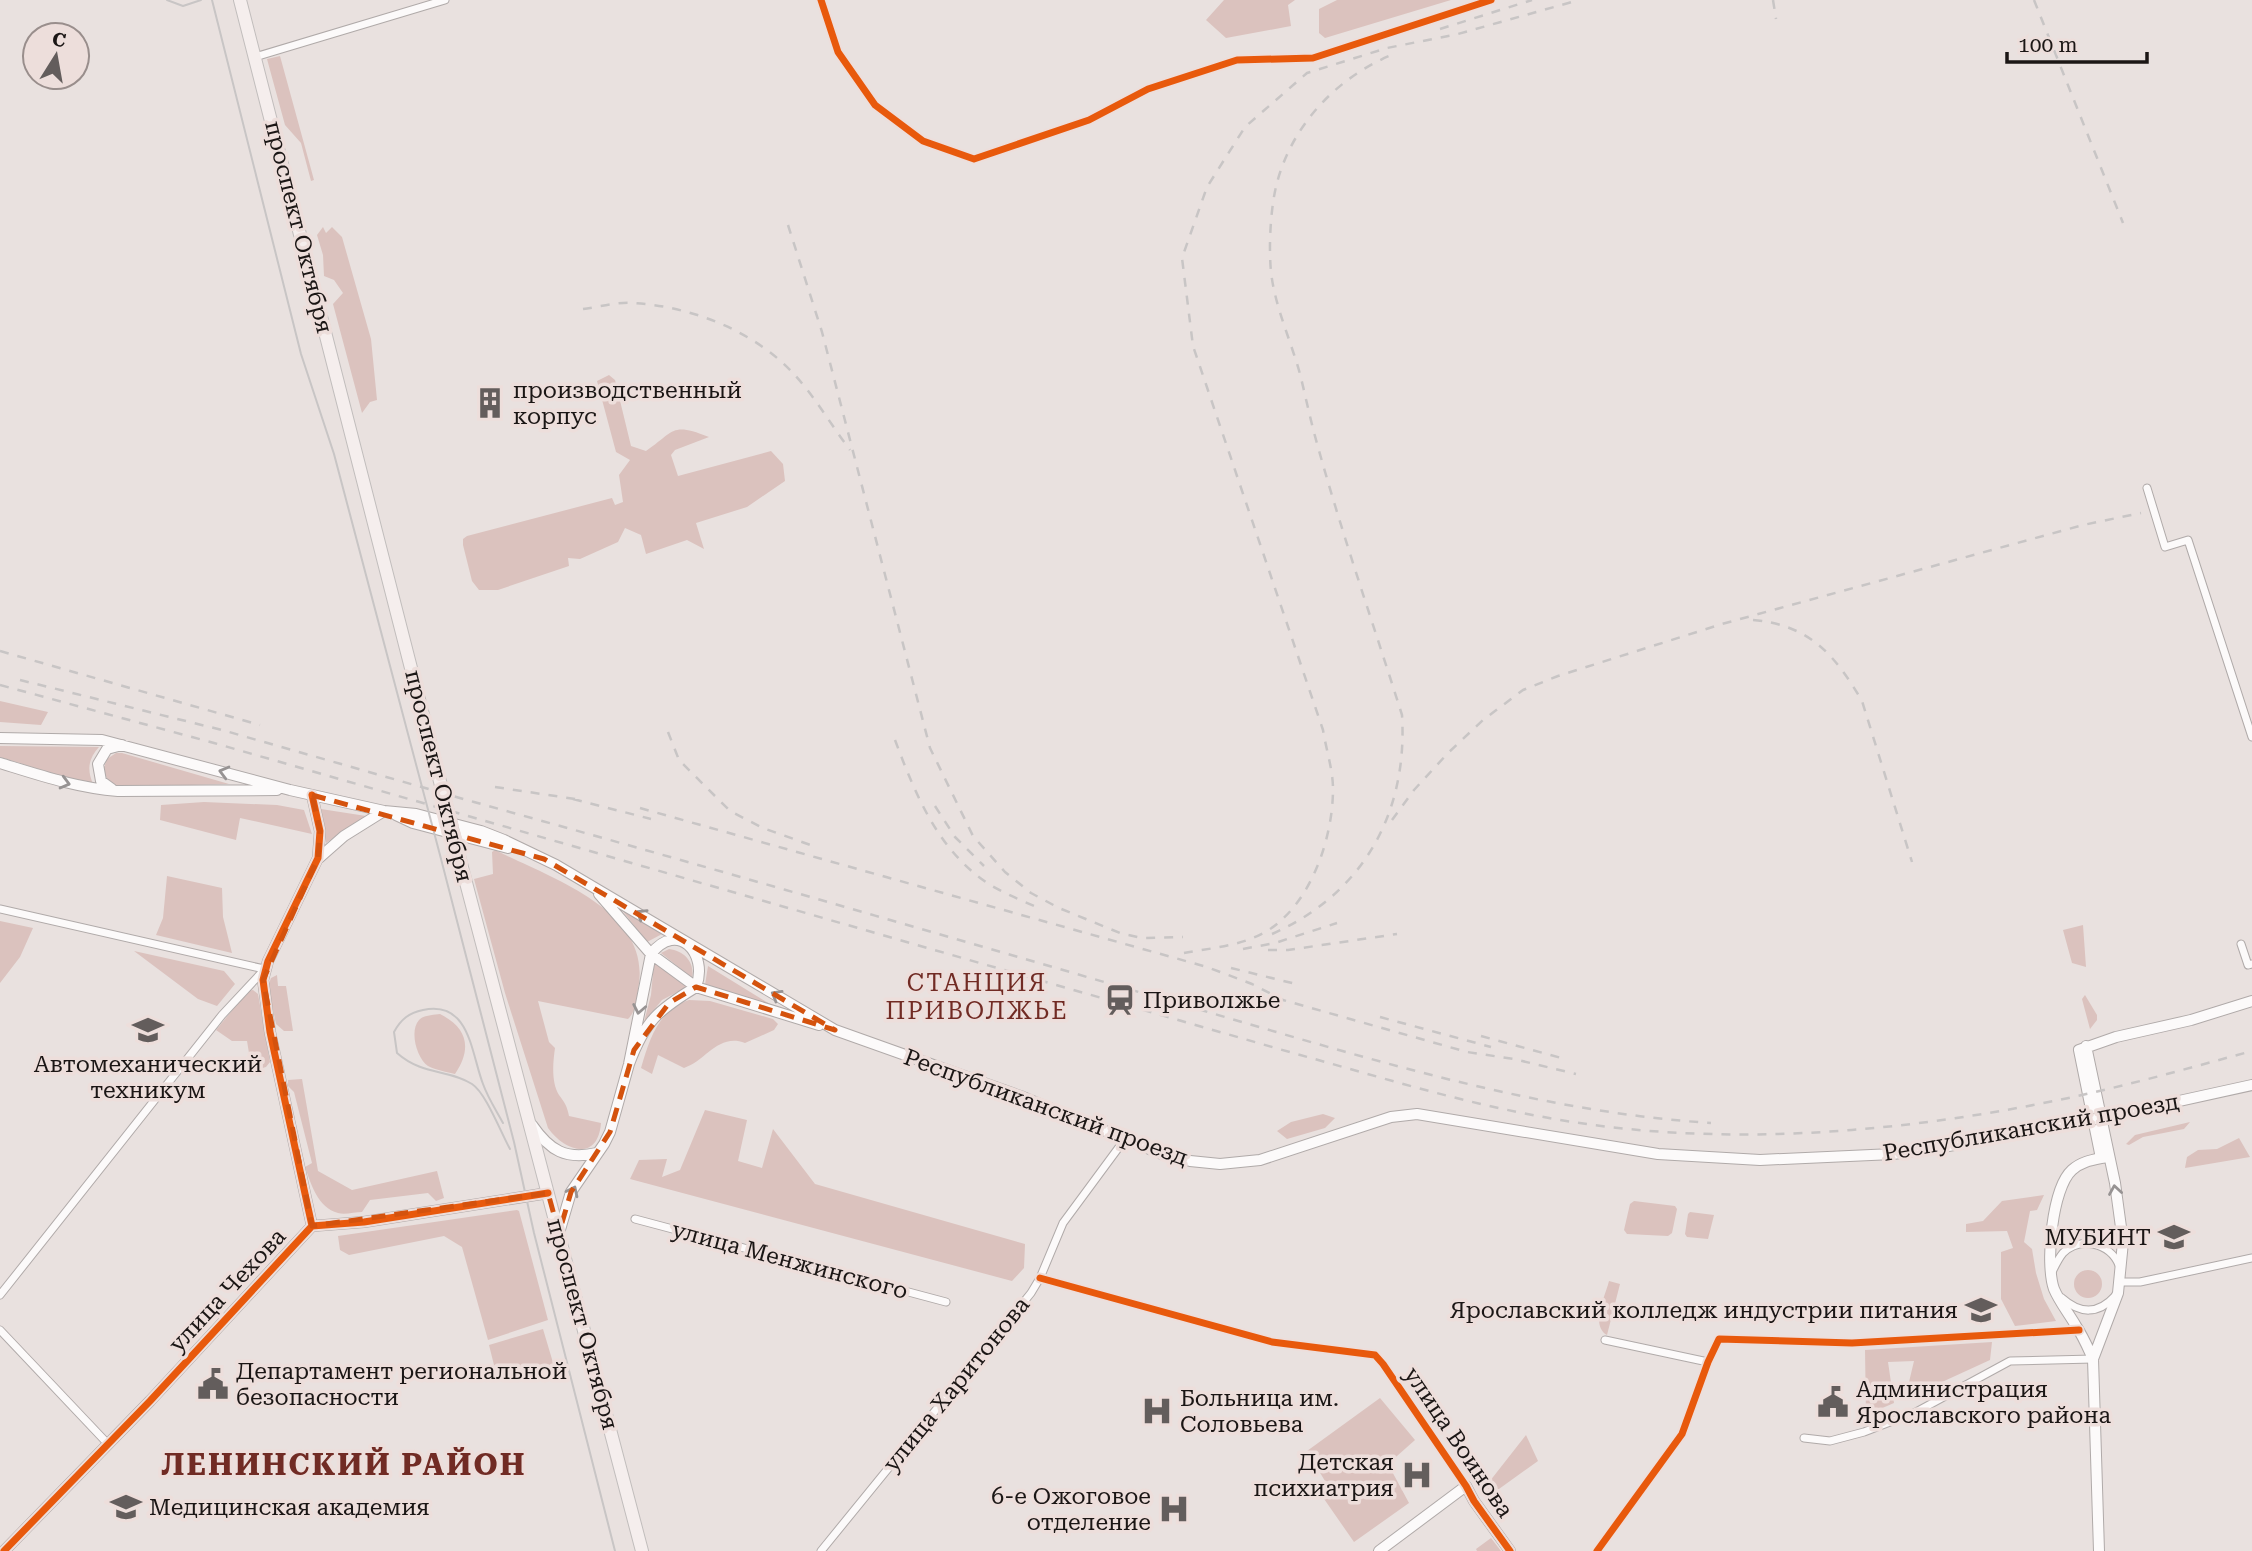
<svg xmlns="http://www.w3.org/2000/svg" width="2252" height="1551" viewBox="0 0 2252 1551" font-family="'Roboto Serif',serif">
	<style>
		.green { fill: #dbc2be }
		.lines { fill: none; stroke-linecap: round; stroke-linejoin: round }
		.street-casing { stroke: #b0aaa9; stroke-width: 9 }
		.secondary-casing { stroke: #b0aaa9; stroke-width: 12 }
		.primary-casing { stroke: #c1bdbc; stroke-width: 14 }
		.street { stroke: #fcfafa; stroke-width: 7 }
		.secondary { stroke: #fcfafa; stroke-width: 10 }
		.primary { stroke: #f5eeed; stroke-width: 12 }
		.tram { stroke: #c8c5c5; stroke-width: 2 }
		.rail { stroke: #c8c5c5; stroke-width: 2.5; stroke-dasharray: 9 9; stroke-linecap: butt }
		.secondary-bridge-casing { stroke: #b0aaa9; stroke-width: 12; stroke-linecap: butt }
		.primary-bridge-casing { stroke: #c1bdbc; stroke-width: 14; stroke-linecap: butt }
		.secondary-bridge { stroke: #fcfafa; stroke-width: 10 }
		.primary-bridge { stroke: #f5eeed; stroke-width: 12 }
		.cycleway-casing { stroke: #eddedb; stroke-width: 11 }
		.cycleway { stroke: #e8590c; stroke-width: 7 }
		.oneway { stroke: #979393 }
		.marked { fill: none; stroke: #d4520d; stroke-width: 5; stroke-dasharray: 14 9; stroke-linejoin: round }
		.labels { text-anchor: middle; stroke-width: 7; stroke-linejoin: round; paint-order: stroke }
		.street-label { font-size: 23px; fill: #1b1615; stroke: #eddedb }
		.poi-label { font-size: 23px; fill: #1b1615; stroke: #eddedb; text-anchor: start }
		.neighbourhood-label { font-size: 24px; letter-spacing: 2px; fill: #712b24; stroke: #eddedb }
		.district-label { font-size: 30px; font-weight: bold; letter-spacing: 2px; fill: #712b24; stroke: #eddedb }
	</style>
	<rect width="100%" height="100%" fill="#e9e1df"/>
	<!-- green -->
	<path class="green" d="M1224,0H1295L1288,5L1291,26L1226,38L1206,20Z
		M1337,0H1451L1325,38L1319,33V9Z
		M280,56L314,180L311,181L301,143L285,125L267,59Z
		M323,227L326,233L332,227L342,237L371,339L377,400L370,402L362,413L333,304L343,293L334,280L324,276L323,255L317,235Z
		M609,375L615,380L631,446L646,451C675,431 671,422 709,437L675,450L671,455L678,476L771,451L783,464L785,481L747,507L696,523L704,549L687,540L646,554L641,535L625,528L618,542L580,559L568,558L569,566L498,590H479L472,581L463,545V539L467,536L612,498L615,505L623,502L619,475L630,460L616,452L597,381Z
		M0,701L48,712L41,725L0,722Z
		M0,746L99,747C88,759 87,770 93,784L80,782L0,757Z
		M116,753H122L229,784L115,787L110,785L103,770L107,759Z
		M204,802L277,805L304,810L312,834L240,818L236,840L160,820L161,805Z
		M321,809L366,816L326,843Z
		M495,850C548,877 649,909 639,983C637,995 637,1011 628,1019L538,1001L549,1042L555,1048C553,1062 551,1082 559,1095C565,1103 567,1106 569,1116L601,1123C598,1162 565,1152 548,1128L505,993L474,879L493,874L492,852Z
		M167,876L222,888L223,917L232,953L156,935L163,918Z
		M618,905L664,933L647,942Z
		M0,921L33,928L20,957L0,983Z
		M2083,925L2086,967L2072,963L2063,930Z
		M669,949C685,951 695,963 692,978L661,953Z
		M134,951L224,971L235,984L217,1006L198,999Z
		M654,962L687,987L662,1000L644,1022L651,995Z
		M708,966L773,1006L705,985Z
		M277,975L278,986H286L293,1031H284L276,1024L268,986L271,978Z
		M253,990L258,994L270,1062L266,1067L252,1071L247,1041H232L216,1030L248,991Z
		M2085,995L2097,1015V1020L2090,1029L2082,999Z
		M689,1000L710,1001L773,1019L778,1024L774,1030L745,1043C718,1033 706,1061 684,1068L658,1055L652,1074L641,1068C650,1038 658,1011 689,1000Z
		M440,1014C468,1028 472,1049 455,1074C447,1072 436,1070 428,1066C417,1059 409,1031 419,1020C423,1015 434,1015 440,1014Z
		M302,1079L318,1171L352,1190L437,1171L444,1198L436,1201L428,1193L370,1200L362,1212C355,1212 345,1215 338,1213C318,1208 311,1184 305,1167L312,1163L294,1092L288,1086V1080Z
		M705,1110L747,1120L738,1161L762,1168L773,1129L815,1184L1025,1244L1024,1268L1012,1281L630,1179L639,1160L667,1159L662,1177L680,1170Z
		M1323,1114L1335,1118L1325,1128L1287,1139L1277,1131L1291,1122Z
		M2190,1122L2184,1129L2143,1137L2129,1145L2126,1144L2135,1135Z
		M2239,1138L2250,1157L2185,1168L2187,1157L2198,1150L2217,1149Z
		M2044,1195L2037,1210L2030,1211L2024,1242L2032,1249L2036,1273L2044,1299L2056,1321L2015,1326L2001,1299V1252L2013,1248L2007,1231L1966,1232V1224L1983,1221L2002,1201Z
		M1634,1201L1675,1206L1677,1209L1672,1233L1668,1236L1627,1234L1624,1230L1630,1204Z
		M517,1210L519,1211L548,1320L488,1340L462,1247L444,1236L349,1255L340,1250L338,1236Z
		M1690,1212L1714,1215L1708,1239L1687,1237L1685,1234L1688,1214Z
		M2074 1284a14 14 0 1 1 28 0a14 14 0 1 1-28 0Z
		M1609,1281L1620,1284L1607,1335C1590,1325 1605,1297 1609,1281Z
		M543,1329L554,1366L498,1381L489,1345Z
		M1992,1342L1990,1360L1905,1399L1914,1361L1888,1362L1894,1403L1866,1415L1865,1350Z
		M1380,1398L1415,1440L1388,1464L1409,1503L1354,1542L1322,1496L1331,1491L1307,1451Z
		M1526,1435L1538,1461L1492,1494L1486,1486Z
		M1491,1538L1501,1551H1477L1476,1549Z"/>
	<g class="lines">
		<defs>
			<path id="street" d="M821,0L838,52L875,105L923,141L974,159L1089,120L1148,89L1237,60L1313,58L1491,0
				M255,57L445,0
				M2147,488L2165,547L2188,540L2252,737
				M0,909L264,969
				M2241,944L2248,965L2252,964
				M635,1219L946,1302
				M2052,1272C2055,1266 2058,1259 2063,1253C2080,1236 2110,1243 2119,1265
				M1040,1278L1272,1342L1375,1355L1383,1364L1466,1486
				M2119,1282H2140L2252,1258
				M0,1295L222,1015L264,970
				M2062,1298C2080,1314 2098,1315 2115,1296
				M0,1330L108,1444
				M1605,1340L1708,1362
				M1804,1438L1830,1441L1864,1432L1916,1412L2010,1361L2093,1359
				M821,1551L1031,1293L1040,1278L1063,1223L1125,1139
				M1597,1551L1682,1434L1708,1362L1719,1339L1852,1343L2079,1330"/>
			<path id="secondary" d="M0,738L102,740L290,790L384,811L416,814L481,831L504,840L556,865L835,1030L1023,1097L1164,1155L1190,1161L1220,1164L1260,1160L1391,1117L1417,1114L1658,1154L1760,1160L1893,1154L1943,1147L2075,1123
				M0,763C39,775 77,788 118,791L277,790
				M112,789L101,781L98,764L107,749L122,745
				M312,795L320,831L318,858L268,961L263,980L270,1032L312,1226
				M396,815L413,823L508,848
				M319,858L344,836L384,811
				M599,894L651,954L696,987L819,1025
				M2086,1046L2115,1183L2123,1242L2118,1293L2093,1359L2099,1551
				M2120,1114L2252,1085
				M532,1125C550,1151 566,1160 597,1153
				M2101,1158L2079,1050L2116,1037L2191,1020L2252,1001
				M559,1233L571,1192L604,1144L610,1132L629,1064L651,954C677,920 709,953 696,987C658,1010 645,1021 629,1064
				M2093,1359C2088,1348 2083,1336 2076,1326C2069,1314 2059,1301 2054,1289C2045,1264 2052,1188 2072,1170C2082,1161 2093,1160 2107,1157
				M4,1551L150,1401L312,1226L364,1222L548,1193
				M1379,1551L1466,1486L1474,1501L1510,1551"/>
			<path id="primary" d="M240,0L423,715
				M459,856L642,1551"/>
		</defs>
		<!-- street casing -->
		<use href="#street" class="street-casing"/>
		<!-- secondary casing -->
		<use href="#secondary" class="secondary-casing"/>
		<!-- primary casing -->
		<use href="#primary" class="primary-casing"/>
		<!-- street -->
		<use href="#street" class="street"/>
		<!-- secondary -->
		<use href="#secondary" class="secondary"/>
		<!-- primary -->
		<use href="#primary" class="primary"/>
		<!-- tram -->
		<path class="tram" d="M167,0L183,6L201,0
			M212,0L301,354L334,454L440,855L514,1142L534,1233L615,1551
			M503,1123C496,1110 488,1098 483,1084C471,1053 470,1000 423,1010C409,1013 401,1019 394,1032L397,1053C423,1076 449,1069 472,1084C486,1093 501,1133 510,1149"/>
		<!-- rail -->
		<path class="rail" d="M1773,0L1776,19
			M2034,0L2123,223
			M1440,29L1532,0
			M788,225L822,332L930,748L973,836L1005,872L1031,893L1059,908L1120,933L1142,938L1183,937
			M583,309C599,307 616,302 632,303C690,306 752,330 792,372C814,395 831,425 850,450
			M1753,620C1810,625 1835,655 1862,701L1912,862
			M0,651L260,725
			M20,680L222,730L474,802C705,866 936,933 1166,1000C1345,1051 1525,1111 1711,1123
			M0,685L214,743L1293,1053C1377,1076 1462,1103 1549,1118C1721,1149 1903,1133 2073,1097C2133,1084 2193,1067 2252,1051
			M668,732L679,760L730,811L763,828L816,847
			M895,740C916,796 939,853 992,886C1008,895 1025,902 1041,909
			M495,787L582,800
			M573,799L651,819
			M935,806L955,837L984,866
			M640,808L1207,967L1252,984L1283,1000L1467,1052L1514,1059L1576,1074
			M1392,820L1414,790L1448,753L1483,720L1523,690L1558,676L1722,624L2083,525L2141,513
			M1272,934C1363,894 1408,813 1402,715C1374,626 1343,537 1318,447C1311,423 1306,398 1300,374C1291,341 1275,307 1271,272C1269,250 1270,225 1273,203C1282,137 1329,82 1389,56
			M1243,949L1275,943L1337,923
			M1268,950H1288L1397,934
			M1184,953C1211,948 1242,946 1267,931C1311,904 1333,838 1333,789C1333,770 1326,749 1323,730L1193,346L1182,258L1207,187L1245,127L1307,73L1387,48L1458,34L1579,0
			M1231,968L1300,985
			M1380,1017L1491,1047
			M1481,1036L1565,1059"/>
		<defs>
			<path id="secondary-bridge" d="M2075,1123L2120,1114"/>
			<path id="primary-bridge" d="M423,715L459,856"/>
		</defs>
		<!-- secondary-bridge casing -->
		<use href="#secondary-bridge" class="secondary-bridge-casing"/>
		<!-- primary-bridge casing -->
		<use href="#primary-bridge" class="primary-bridge-casing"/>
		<!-- secondary-bridge -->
		<use href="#secondary-bridge" class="secondary-bridge"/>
		<!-- primary-bridge -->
		<use href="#primary-bridge" class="primary-bridge"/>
		<defs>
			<path id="cycleway" d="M821,0L838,52L875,105L923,141L974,159L1089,120L1148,89L1237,60L1313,58L1491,0
				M312,795L320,831L318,858L268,961L263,980L270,1032L312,1226
				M1040,1278L1272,1342L1375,1355L1383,1364L1466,1486L1474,1501L1510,1551
				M4,1551L150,1401L312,1226L364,1222L548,1193
				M1597,1551L1682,1434L1708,1362L1719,1339L1852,1343L2079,1330"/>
		</defs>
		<!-- cycleway casing -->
		<use href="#cycleway" class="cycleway-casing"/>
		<!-- cycleway -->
		<use href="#cycleway" class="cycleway"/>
	</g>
	<!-- one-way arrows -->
	<defs><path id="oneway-chevron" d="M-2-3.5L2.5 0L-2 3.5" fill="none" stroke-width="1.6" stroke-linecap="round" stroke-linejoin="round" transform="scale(1.75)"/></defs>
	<g class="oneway">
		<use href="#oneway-chevron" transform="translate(224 772) rotate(-165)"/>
		<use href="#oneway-chevron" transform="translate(65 783) rotate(15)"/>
		<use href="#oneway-chevron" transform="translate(641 914) rotate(-149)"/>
		<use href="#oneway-chevron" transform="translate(776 995) rotate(-150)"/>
		<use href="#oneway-chevron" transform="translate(639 1009) rotate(101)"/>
		<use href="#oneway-chevron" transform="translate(2115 1190) rotate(-99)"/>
		<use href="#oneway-chevron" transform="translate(573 1191) rotate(-64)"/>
	</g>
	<!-- marked area -->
	<path class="marked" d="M312,795L544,859L835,1030L696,987L669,1003L634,1050L610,1132L571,1192L559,1233L548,1193L312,1226L263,980L318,858L320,831Z"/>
	<!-- icons -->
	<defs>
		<symbol id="building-bare" viewBox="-9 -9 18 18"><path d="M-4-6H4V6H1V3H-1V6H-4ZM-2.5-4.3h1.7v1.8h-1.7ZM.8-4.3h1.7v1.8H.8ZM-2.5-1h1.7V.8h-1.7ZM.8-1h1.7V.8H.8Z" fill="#635d5c" stroke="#eddedb" stroke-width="2.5" paint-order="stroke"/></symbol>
		<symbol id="station-bare" viewBox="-9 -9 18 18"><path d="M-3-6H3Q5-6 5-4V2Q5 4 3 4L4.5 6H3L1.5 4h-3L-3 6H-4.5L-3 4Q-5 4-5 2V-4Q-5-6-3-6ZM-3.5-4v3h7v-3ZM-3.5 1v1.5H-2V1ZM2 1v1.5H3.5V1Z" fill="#635d5c" stroke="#eddedb" stroke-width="2.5" paint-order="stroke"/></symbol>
		<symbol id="university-bare" viewBox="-9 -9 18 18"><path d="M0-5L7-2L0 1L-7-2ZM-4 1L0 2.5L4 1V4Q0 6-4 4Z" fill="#635d5c" stroke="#eddedb" stroke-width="2.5" paint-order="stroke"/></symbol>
		<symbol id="civic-bare" viewBox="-9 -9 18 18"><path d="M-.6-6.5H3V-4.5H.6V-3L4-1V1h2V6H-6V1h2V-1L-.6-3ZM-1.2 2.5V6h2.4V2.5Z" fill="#635d5c" stroke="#eddedb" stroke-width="2.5" paint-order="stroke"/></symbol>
		<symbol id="hospital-bare" viewBox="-9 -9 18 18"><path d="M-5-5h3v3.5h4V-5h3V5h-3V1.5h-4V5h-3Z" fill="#635d5c" stroke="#eddedb" stroke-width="2.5" paint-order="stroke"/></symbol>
	</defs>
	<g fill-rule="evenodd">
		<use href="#building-bare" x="468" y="381" width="44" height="44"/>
		<use href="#station-bare" x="1098" y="978" width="44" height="44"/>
		<use href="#university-bare" x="126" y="1008" width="44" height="44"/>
		<use href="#university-bare" x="2152" y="1215" width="44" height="44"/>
		<use href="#university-bare" x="1959" y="1288" width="44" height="44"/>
		<use href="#civic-bare" x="191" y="1362" width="44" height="44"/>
		<use href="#civic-bare" x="1811" y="1380" width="44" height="44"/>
		<use href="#hospital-bare" x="1135" y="1389" width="44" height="44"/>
		<use href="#hospital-bare" x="1395" y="1453" width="44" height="44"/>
		<use href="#university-bare" x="104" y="1485" width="44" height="44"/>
		<use href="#hospital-bare" x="1152" y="1487" width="44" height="44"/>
	</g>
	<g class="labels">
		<!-- street labels -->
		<g class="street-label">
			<text transform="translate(299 227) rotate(76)" y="8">проспект Октября</text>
			<text transform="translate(439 776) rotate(76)" y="8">проспект Октября</text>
			<text transform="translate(1046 1107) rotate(20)" y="8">Республиканский проезд</text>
			<text transform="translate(2031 1127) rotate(-10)" y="8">Республиканский проезд</text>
			<text transform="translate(790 1260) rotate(15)" y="8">улица Менжинского</text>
			<text transform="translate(227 1290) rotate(-47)" y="8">улица Чехова</text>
			<text transform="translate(583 1324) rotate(75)" y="8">проспект Октября</text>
			<text transform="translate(956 1384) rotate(-51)" y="8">улица Харитонова</text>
			<text transform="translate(1459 1442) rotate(56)" y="8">улица Воинова</text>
		</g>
		<!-- poi labels -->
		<g class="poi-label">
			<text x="513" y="398">производственный<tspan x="513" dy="26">корпус</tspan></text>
			<text x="1143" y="1008">Приволжье</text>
			<text x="148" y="1072" text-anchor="middle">Автомеханический<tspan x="148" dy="26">техникум</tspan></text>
			<text x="2151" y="1245" text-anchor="end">МУБИНТ</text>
			<text x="1958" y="1318" text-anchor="end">Ярославский колледж индустрии питания</text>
			<text x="236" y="1379">Департамент региональной<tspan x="236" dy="26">безопасности</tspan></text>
			<text x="1856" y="1397">Администрация<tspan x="1856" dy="26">Ярославского района</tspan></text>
			<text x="1180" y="1406">Больница им.<tspan x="1180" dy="26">Соловьева</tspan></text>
			<text x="1394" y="1470" text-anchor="end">Детская<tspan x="1394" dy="26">психиатрия</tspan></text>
			<text x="1151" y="1504" text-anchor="end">6-е Ожоговое<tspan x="1151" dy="26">отделение</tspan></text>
			<text x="149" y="1515">Медицинская академия</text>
		</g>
		<!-- neighbourhood labels -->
		<g class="neighbourhood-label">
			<text x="977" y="991">СТАНЦИЯ<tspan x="977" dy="28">ПРИВОЛЖЬЕ</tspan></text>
		</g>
		<!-- district labels -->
		<g class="district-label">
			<text x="344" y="1475">ЛЕНИНСКИЙ РАЙОН</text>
		</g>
	</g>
	<!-- north arrow -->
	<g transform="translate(56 56) rotate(11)"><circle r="33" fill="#eddedb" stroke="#998e8c" stroke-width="2"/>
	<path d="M0-5L12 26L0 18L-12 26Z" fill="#635d5c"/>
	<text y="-10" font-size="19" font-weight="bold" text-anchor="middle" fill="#1b1615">С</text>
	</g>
	<!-- scale -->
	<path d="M2007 52v10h140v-10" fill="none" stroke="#1b1615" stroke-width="3.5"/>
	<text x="2018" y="52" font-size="21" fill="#1b1615" stroke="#eddedb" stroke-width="5" paint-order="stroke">100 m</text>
</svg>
